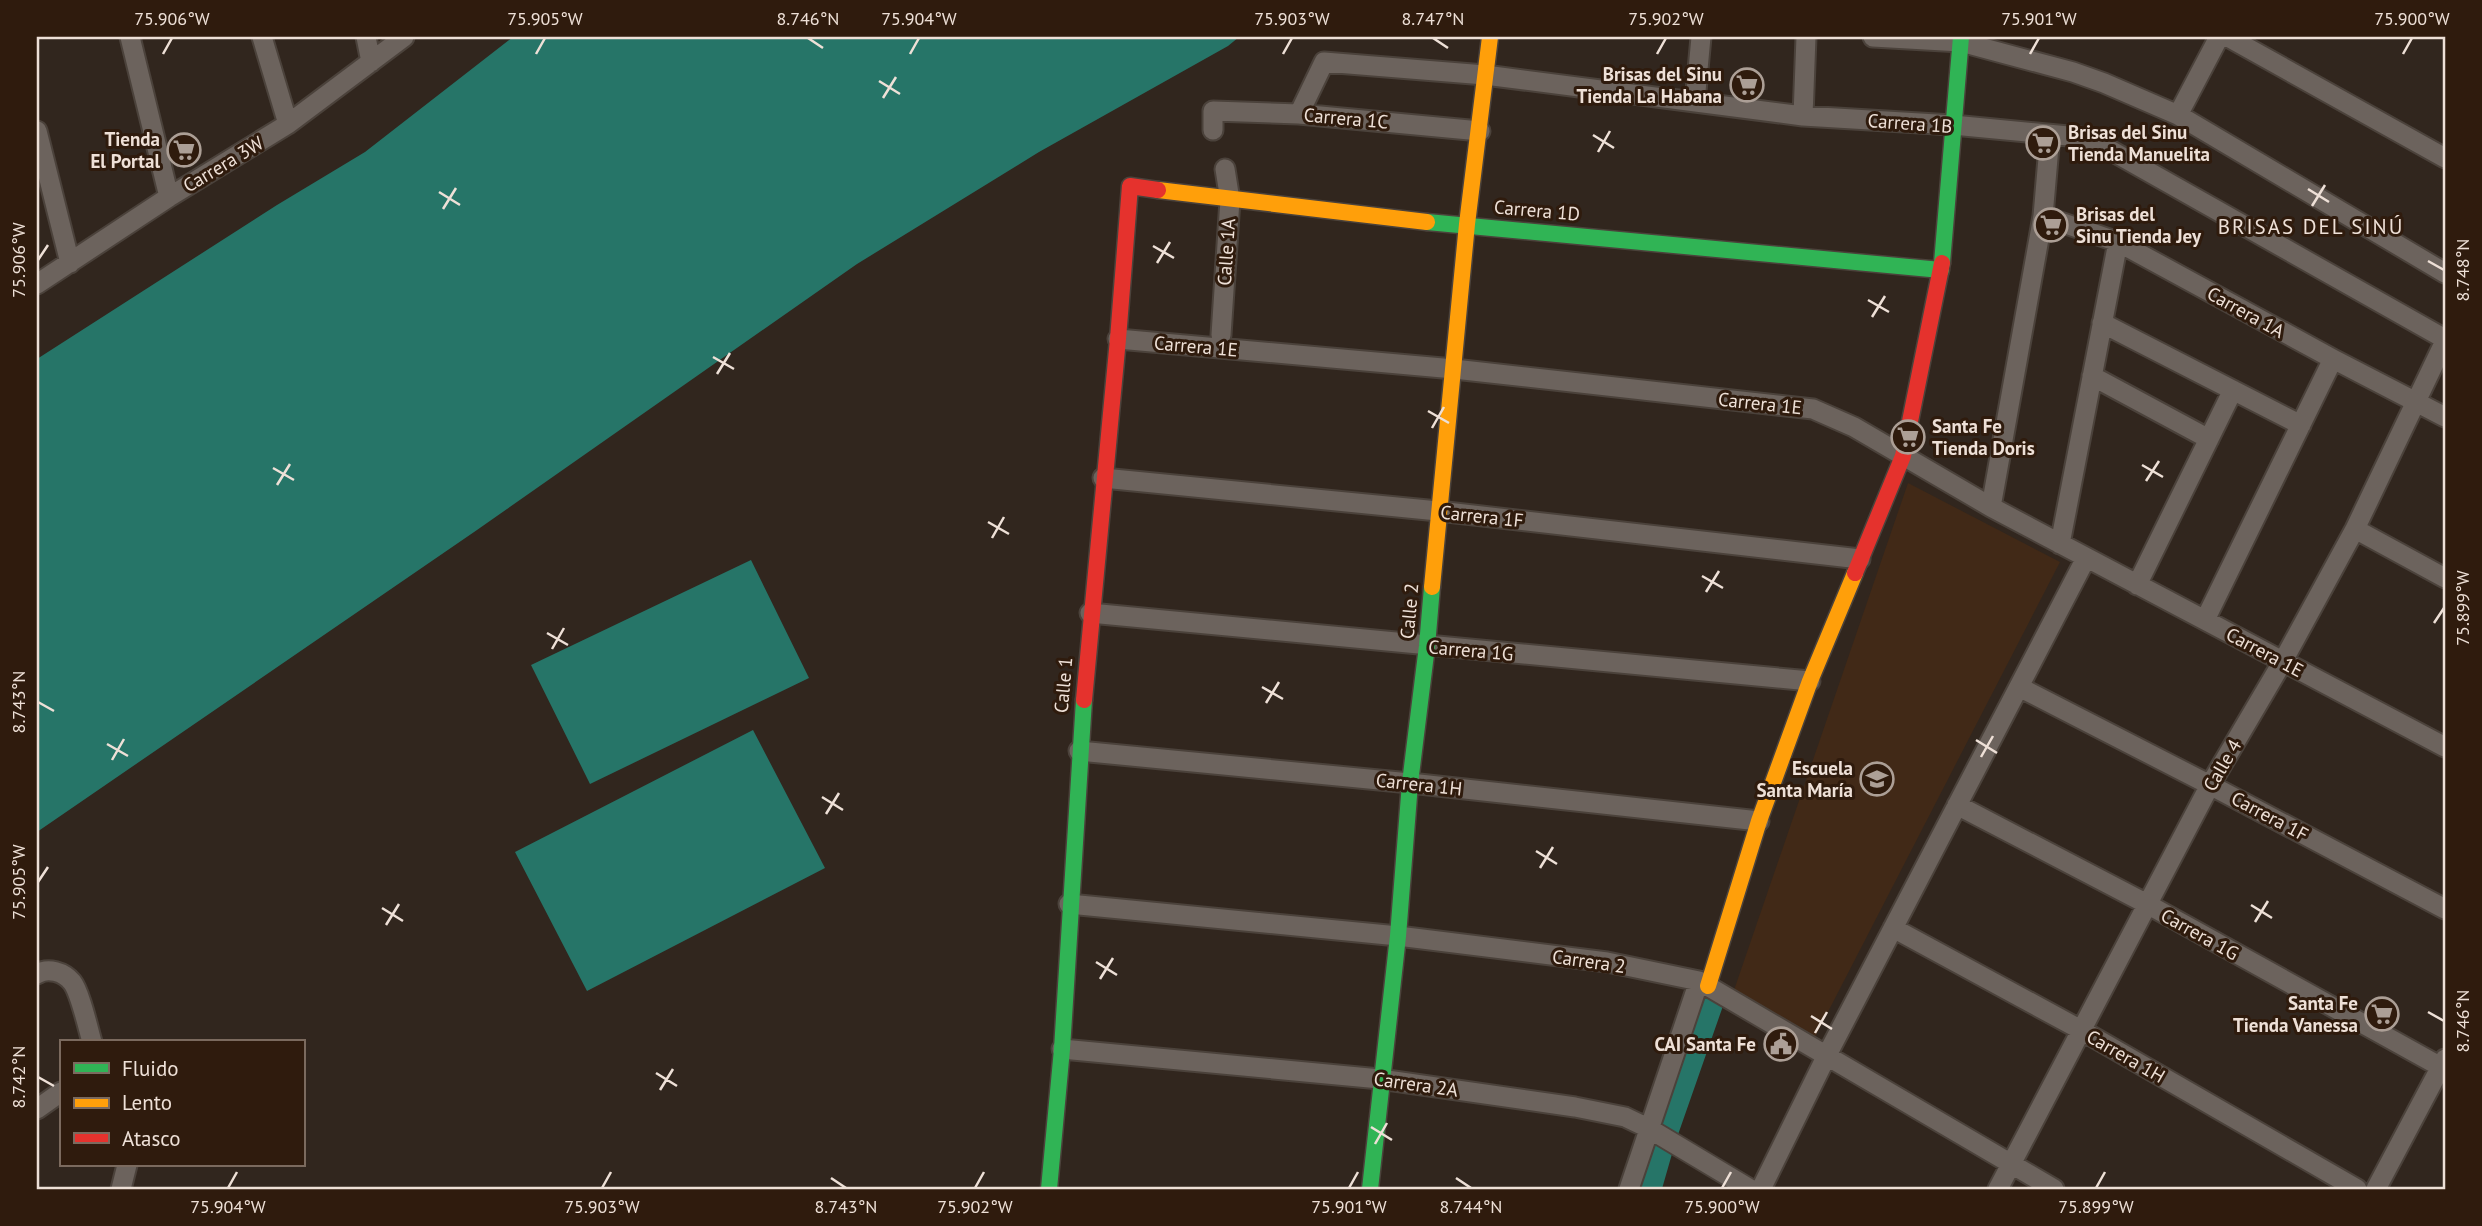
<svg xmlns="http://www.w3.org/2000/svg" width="2482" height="1226" viewBox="0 0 2482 1226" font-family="'PT Sans',sans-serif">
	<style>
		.built { fill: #412917 }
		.water { fill: #267568 }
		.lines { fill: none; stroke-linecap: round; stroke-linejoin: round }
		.canal { stroke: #267568; stroke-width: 21 }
		.street-casing { stroke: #4b423b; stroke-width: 23 }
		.fast-casing { stroke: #4b423b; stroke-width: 19 }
		.slow-casing { stroke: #4b423b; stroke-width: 19 }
		.jam-casing { stroke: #4b423b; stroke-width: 19 }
		.street { stroke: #6c635d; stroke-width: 19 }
		.fast { stroke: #30b455; stroke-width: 16 }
		.slow { stroke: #ff9f0a; stroke-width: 16 }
		.jam { stroke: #e5322d; stroke-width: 16 }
		.ticks { fill: none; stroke: #eee0d7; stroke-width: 2.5 }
		.labels { text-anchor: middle; stroke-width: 6; stroke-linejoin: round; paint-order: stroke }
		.poi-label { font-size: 19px; font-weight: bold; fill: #eee0d7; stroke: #2f1b0d; text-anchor: end }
		.street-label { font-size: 19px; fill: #eee0d7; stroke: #2f1b0d }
		.neighbourhood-label { font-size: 21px; letter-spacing: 2px; fill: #eee0d7; stroke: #2f1b0d }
		.neatline { fill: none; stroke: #eee0d7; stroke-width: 2.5 }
		.ticks-label { font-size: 18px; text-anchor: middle; fill: #eee0d7 }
	</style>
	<rect width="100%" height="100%" fill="#31261e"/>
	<!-- built -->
	<path class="built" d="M1908,483L2060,562L1814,1039L1732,996Z"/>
	<!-- water -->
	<path class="water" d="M513,37H1239L1228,46L1039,152L857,264L477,530L37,832V359L277,205L365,152Z
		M751,560L809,678L590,784L531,665Z
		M753,730L825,868L587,991L515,852Z"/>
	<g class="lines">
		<!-- canal -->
		<path class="canal" d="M1651,1189L1665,1140L1715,997"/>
		<defs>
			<path id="street" d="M130,37L169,197
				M262,37L288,124
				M366,37L371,62
				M1873,37L1961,42L2073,72L2104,83L2178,115L2445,273
				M2228,37L2445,158
				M1695,102L1701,37
				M1299,114L1324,62L1485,75L1803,116L1953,125L2079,137L2103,146L2445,339
				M2178,115L2219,37
				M1803,116L1806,37
				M1213,130V111L1299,114L1480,131
				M37,131L70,263
				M2043,216L2118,242L2333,359L2445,417
				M37,284L169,197L288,124L404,37
				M2102,323L2301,425
				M1221,335L1230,200L1225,169
				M1118,339L1454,369L1813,409L1854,427L1991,507L2445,747
				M2092,376L2209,439
				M1103,478L1438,511L1860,559
				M1991,507L2043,216L2050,135
				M2355,529L2445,578
				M2060,544L2118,242
				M2137,585L2233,390
				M1090,613L1810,681
				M2205,620L2333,359
				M2019,687L2210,785L2445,909
				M1079,751L1410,783L1759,821
				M1957,805L2147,904L2441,1067
				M1069,904L1398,936L1607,962L1699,981L2054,1189
				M1893,928L2081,1030L2357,1189
				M37,974C48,967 64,972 72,982C80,992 88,1028 92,1042
				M1062,1049L1380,1079L1575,1107L1625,1117L1648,1128L1750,1189
				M37,1109L61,1092
				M121,1189L127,1165
				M1629,1189L1699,981
				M1761,1189L1827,1055L2086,558
				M1998,1189L2210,785L2283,661L2355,529L2445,341
				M2376,1189L2445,1059"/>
			<path id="fast" d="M1427,222L1941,270
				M1942,263L1961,37
				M1049,1189L1062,1049L1084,700
				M1370,1189L1398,936L1410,783L1427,646L1432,587"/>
			<path id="slow" d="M1158,190L1427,222
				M1432,587L1467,224L1490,37
				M1708,986L1759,821L1810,681L1855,573"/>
			<path id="jam" d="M1855,573L1903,456L1942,263
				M1084,700L1118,339L1130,186L1158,190"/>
		</defs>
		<!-- street casing -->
		<use href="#street" class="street-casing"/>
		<!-- fast casing -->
		<use href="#fast" class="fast-casing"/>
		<!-- slow casing -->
		<use href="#slow" class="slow-casing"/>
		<!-- jam casing -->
		<use href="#jam" class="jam-casing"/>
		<!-- street -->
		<use href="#street" class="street"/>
		<!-- fast -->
		<use href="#fast" class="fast"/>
		<!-- slow -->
		<use href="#slow" class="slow"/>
		<!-- jam -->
		<use href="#jam" class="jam"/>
	</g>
	<!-- ticks -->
	<path class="ticks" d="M808,38L823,48M1433,38L1448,48M163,54L172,38M536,54L545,38M910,54L919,38M1283,54L1292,38M1657,54L1666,38M2030,54L2039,38M2403,54L2412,38M879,81L900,94M883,98L896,77M1593,135L1614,148M1598,152L1610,131M2308,189L2329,202M439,192L460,205M2312,206L2325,185M443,209L456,188M1153,246L1174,258M38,260L48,245M2428,261L2444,270M1157,263L1170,242M1868,300L1889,312M1872,317L1885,296M713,357L734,369M717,374L730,353M1428,411L1449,423M1432,428L1444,407M2142,465L2163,477M273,468L294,480M2146,481L2159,461M277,485L290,464M988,522L1009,534M992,538L1004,517M1702,576L1723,588M1706,592L1719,571M2434,623L2444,608M547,633L568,645M552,649L564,628M1262,687L1283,699M38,702L54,711M1266,703L1279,682M1976,740L1997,753M107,744L128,756M1981,757L1993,736M112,760L124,739M822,797L843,810M826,814L839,793M1536,851L1557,864M1540,868L1553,847M38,882L48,867M2251,905L2272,918M382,908L403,921M2255,922L2268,901M386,925L399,904M1096,962L1117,975M1100,979L1113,958M2428,1012L2444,1021M1811,1016L1832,1029M1815,1033L1827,1012M656,1073L677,1086M38,1077L54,1086M660,1090L673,1069M1371,1127L1392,1140M1375,1144L1387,1123M831,1178L846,1188M1456,1178L1471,1188M228,1188L237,1172M602,1188L611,1172M975,1188L984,1172M1349,1188L1358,1172M1722,1188L1731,1172M2096,1188L2105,1172"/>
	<!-- icons -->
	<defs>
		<symbol id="supermarket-ring" viewBox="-11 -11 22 22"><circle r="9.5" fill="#2f1b0d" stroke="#ac9f96" stroke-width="1.5"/><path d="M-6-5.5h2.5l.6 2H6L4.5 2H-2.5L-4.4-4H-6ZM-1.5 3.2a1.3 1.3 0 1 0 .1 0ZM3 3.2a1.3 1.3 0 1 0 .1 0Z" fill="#ac9f96"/></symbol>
		<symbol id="school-ring" viewBox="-11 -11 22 22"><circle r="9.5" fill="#2f1b0d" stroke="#ac9f96" stroke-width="1.5"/><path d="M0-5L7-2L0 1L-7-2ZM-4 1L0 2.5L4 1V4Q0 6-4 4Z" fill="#ac9f96"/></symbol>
		<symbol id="civic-ring" viewBox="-11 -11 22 22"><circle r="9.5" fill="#2f1b0d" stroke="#ac9f96" stroke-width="1.5"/><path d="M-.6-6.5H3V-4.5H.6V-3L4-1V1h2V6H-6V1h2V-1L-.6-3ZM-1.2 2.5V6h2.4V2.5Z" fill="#ac9f96"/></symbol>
	</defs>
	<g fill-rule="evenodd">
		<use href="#supermarket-ring" x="1728" y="66" width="38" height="38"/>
		<use href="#supermarket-ring" x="2024" y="124" width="38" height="38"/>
		<use href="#supermarket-ring" x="165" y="131" width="38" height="38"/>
		<use href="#supermarket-ring" x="2032" y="206" width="38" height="38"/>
		<use href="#supermarket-ring" x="1889" y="418" width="38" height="38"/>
		<use href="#school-ring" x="1858" y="760" width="38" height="38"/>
		<use href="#supermarket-ring" x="2363" y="995" width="38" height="38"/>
		<use href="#civic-ring" x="1762" y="1025" width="38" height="38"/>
	</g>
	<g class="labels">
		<!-- poi labels -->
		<g class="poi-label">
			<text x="1722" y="81">Brisas del Sinu<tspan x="1722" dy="22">Tienda La Habana</tspan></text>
			<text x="2068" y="139" text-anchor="start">Brisas del Sinu<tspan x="2068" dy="22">Tienda Manuelita</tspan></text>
			<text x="160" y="146">Tienda<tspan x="160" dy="22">El Portal</tspan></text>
			<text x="2076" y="221" text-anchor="start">Brisas del<tspan x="2076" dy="22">Sinu Tienda Jey</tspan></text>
			<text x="1932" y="433" text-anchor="start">Santa Fe<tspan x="1932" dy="22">Tienda Doris</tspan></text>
			<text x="1853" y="775">Escuela<tspan x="1853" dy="22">Santa María</tspan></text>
			<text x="2358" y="1010">Santa Fe<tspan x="2358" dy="22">Tienda Vanessa</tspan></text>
			<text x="1756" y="1051">CAI Santa Fe</text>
		</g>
		<!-- street labels -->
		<g class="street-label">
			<text transform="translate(1346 118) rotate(5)" y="7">Carrera 1C</text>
			<text transform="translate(1910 123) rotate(4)" y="7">Carrera 1B</text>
			<text transform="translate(223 164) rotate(-31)" y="7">Carrera 3W</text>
			<text transform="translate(1537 210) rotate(5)" y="7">Carrera 1D</text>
			<text transform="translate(1226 252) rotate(-86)" y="7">Calle 1A</text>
			<text transform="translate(2246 312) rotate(29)" y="7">Carrera 1A</text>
			<text transform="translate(1196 346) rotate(5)" y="7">Carrera 1E</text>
			<text transform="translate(1760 403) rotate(6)" y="7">Carrera 1E</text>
			<text transform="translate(1482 516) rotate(6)" y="7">Carrera 1F</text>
			<text transform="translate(1409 611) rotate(-85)" y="7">Calle 2</text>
			<text transform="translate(1471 650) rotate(5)" y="7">Carrera 1G</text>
			<text transform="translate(2265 652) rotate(28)" y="7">Carrera 1E</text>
			<text transform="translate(1063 685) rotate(-85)" y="7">Calle 1</text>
			<text transform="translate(2222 765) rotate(-60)" y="7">Calle 4</text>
			<text transform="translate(1419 784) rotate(6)" y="7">Carrera 1H</text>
			<text transform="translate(2270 816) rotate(28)" y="7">Carrera 1F</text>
			<text transform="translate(2200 934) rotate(29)" y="7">Carrera 1G</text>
			<text transform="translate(1589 961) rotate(8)" y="7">Carrera 2</text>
			<text transform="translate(2126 1056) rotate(30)" y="7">Carrera 1H</text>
			<text transform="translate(1416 1084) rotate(8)" y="7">Carrera 2A</text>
		</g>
		<!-- neighbourhood labels -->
		<g class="neighbourhood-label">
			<text x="2311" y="234">BRISAS DEL SINÚ</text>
		</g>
	</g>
	<!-- border -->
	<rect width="2482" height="1226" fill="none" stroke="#2f1b0d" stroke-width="77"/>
	<!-- legend -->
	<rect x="60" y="1040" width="245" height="126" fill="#2f1b0d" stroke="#7b6a5e" stroke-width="2"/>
	<rect x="74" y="1063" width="35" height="10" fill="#30b455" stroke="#7b6a5e" stroke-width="2"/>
	<text x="122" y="1076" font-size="21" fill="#eee0d7">Fluido</text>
	<rect x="74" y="1098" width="35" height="10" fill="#ff9f0a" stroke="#7b6a5e" stroke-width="2"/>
	<text x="122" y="1110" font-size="21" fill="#eee0d7">Lento</text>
	<rect x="74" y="1133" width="35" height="10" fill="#e5322d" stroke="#7b6a5e" stroke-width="2"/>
	<text x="122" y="1146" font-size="21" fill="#eee0d7">Atasco</text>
	<rect x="38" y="38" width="2406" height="1150" class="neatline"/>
	<g class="ticks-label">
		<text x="172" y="25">75.906°W</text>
		<text x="545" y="25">75.905°W</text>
		<text x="808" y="25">8.746°N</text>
		<text x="919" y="25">75.904°W</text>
		<text x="1292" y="25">75.903°W</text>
		<text x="1433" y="25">8.747°N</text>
		<text x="1666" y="25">75.902°W</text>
		<text x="2039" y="25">75.901°W</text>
		<text x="2412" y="25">75.900°W</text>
		<text transform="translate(19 260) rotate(-90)" y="6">75.906°W</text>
		<text transform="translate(2463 270) rotate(-90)" y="6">8.748°N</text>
		<text transform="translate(2463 608) rotate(-90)" y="6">75.899°W</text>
		<text transform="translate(19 702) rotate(-90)" y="6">8.743°N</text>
		<text transform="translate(19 882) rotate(-90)" y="6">75.905°W</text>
		<text transform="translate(2463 1021) rotate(-90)" y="6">8.746°N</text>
		<text transform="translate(19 1077) rotate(-90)" y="6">8.742°N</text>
		<text x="228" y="1213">75.904°W</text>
		<text x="602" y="1213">75.903°W</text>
		<text x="846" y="1213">8.743°N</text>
		<text x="975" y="1213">75.902°W</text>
		<text x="1349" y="1213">75.901°W</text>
		<text x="1471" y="1213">8.744°N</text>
		<text x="1722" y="1213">75.900°W</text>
		<text x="2096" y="1213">75.899°W</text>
	</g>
</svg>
